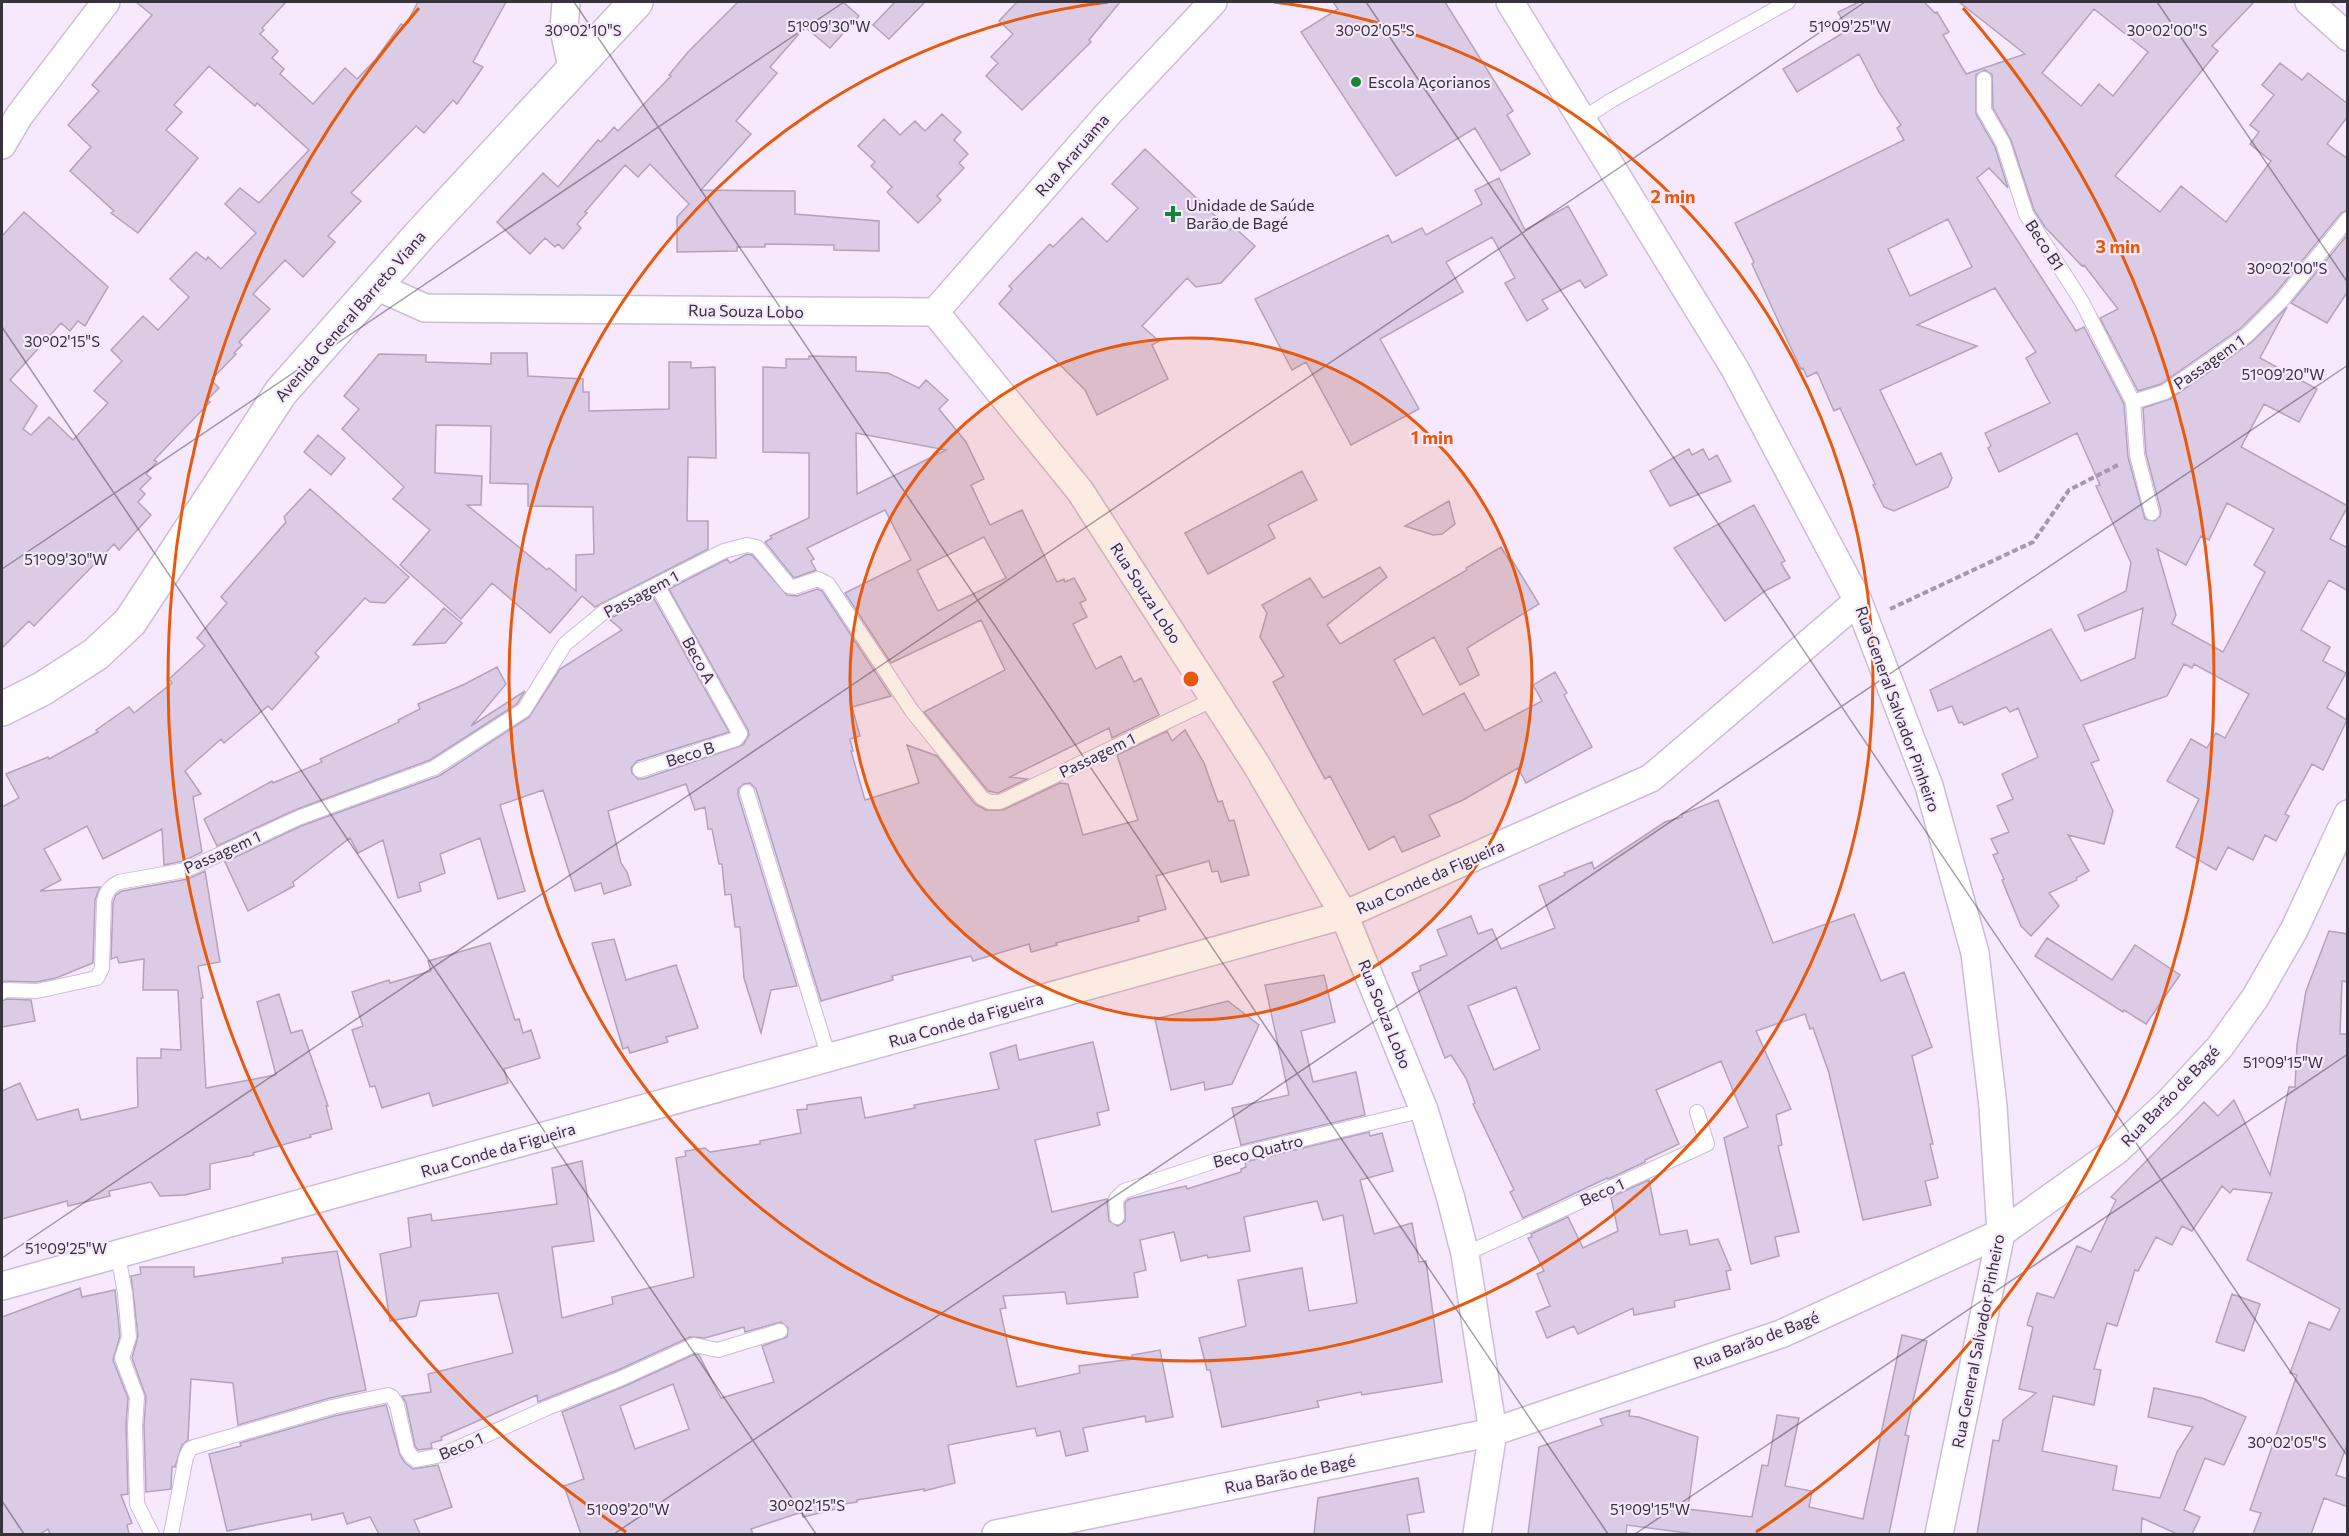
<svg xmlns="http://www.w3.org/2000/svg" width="2349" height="1536" viewBox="0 0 2349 1536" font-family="Commissioner,sans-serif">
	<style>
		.building { fill: #dccbe4; stroke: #b3a2bb; stroke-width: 1.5; fill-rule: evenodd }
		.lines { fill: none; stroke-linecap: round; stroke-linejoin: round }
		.service-casing { stroke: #cdbcd6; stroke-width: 16 }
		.minor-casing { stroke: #cdbcd6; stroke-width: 30 }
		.tertiary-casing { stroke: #cdbcd6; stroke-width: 36 }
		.path { stroke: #a399a9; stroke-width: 4; stroke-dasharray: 6 3; stroke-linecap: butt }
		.service { stroke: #fff; stroke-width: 14 }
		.minor { stroke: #fff; stroke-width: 27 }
		.tertiary { stroke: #fff; stroke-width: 33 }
		.ticks { fill: none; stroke: #38323c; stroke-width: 1.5; stroke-opacity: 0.45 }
		.ring { fill: none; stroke: #e8590c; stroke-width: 3 }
		.poi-dot { fill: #198339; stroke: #f6e8fd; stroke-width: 2 }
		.labels { text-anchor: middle; stroke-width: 4.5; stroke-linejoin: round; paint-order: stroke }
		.poi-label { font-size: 16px; fill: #38323c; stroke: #f6e8fd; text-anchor: start }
		.street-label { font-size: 16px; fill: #38323c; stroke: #f6e8fd }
		.ticks-label { font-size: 15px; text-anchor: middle; fill: #38323c; stroke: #f6e8fd; stroke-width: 4.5; stroke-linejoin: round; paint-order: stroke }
		.centre { fill: #e8590c; stroke: #f6e8fd; stroke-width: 3 }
		.ring-label { font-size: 18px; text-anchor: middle; font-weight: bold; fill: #e8590c; stroke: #f6e8fd; stroke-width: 4.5; stroke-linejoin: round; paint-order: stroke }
	</style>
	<rect width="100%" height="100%" fill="#f6e8fd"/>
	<!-- building -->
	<path class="building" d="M136,2H286L262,28L264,30L260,34L278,51L272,58L284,69L280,74L313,104L345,68L357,79L376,59L401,24L405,26L418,2H506L473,62L483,67L457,104L453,100L424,133L416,126L351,193L361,201L328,236L335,242L303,277L285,260L253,294L270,309L239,342L242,345L234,353L236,354L211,380L219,388L207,400L210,402L154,460L157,462L146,474L151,478L140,489L145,494L138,502L151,515L119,550L114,544L34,626L29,621L2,648V236L24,212L108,287L85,326L78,321L70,331L61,323L10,380L37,406L23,429L31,435L49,417L73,440L108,403L94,391L122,361L111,350L143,316L158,330L189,297L170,279L196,252L206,260L208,257L221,269L256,233L225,204L240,188L259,203L309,150L257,103L255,106L209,66L174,105L182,112L166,130L198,158L138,233L111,213L114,211L70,171L91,147L68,125L99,91L92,85L152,15Z
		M738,2H843L859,16L830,48L805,27L770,67L777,73L736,121L751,134L701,190L795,191V214L879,221V251L834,250V245L765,244V247H737V251L677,252V217L689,204L650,164L638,177L625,165L585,212L587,213L577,224L581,228L563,249L558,244L555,247L545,238L530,254L497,222L543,173L558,187L598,140L601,142L614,127L618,131L671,76L669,75L688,52Z
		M895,2H925L889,39L873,25Z
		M1017,2H1120L1089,40L1091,42L1022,110L986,76L998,63L991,57L1013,34L999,21Z
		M1333,2H1445L1513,111L1507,115L1530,154L1501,171L1475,128L1396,176L1301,32L1338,9Z
		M1859,2H1924L1935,13L1937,12L1949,32L1943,35L1966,74L2025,54L1959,2H2254L2212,46L2218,51L2115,176L2160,212L2181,186L2226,222L2271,161L2250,144L2259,132L2250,125L2274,95L2262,85L2280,63L2302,80L2308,73L2348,104V116L2327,144L2348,159V210L2341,213L2275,294L2241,328L2161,384L2138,391L2100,318L2118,309L2084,265L2082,266L2045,227L2034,210L2011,140L1993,108L1992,75L1985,70L1976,75V114L1995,147L2008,188L1989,168L1977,178L2076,331L2084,327L2124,404L2128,457L2145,519L2155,521L2160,516L2161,511L2146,454L2143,408L2170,399L2252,342L2287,307L2260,358L2317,389L2299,422L2264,404L2241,447L2348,506L2330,539L2348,548V591L2329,580L2301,630L2330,647L2323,661L2346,673L2327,708L2347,720L2323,770L2312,764L2285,814L2289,816L2276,841L2265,835L2253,860L2228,847L2216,870L2176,847L2199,799L2167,781L2191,739L2207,748L2216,733L2225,738L2249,694L2194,664L2192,668L2184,664L2167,696L2083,725L2099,760L2091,763L2113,811L2104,844L2068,835L2089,871L2076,878L2077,880L2049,893L2059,906L2031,936L2021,926L2002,880L2004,879L1993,855L1998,853L1991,839L2009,832L1997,806L2013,799L2002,774L2038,757L2018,708L2010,712L2006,707L1964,725L1962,722L1959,723L1952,706L1938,711L1930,690L2051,629L2081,681L2135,658L2143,608L2085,631L2078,615L2126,591L2131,563L2096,486L2100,485L2077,433L1999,472L1988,448L1991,446L1985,433L2050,403L2026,358L2036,352L1995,288L1917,325L1977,346L1880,390L1916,465L1941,453L1952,478L1948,487L1894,511L1884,507L1873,485L1875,484L1840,408L1834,411L1817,372L1807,377L1803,368L1801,369L1781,327L1752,264L1754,262L1735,223L1904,140L1897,128L1901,125L1879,92L1859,54L1797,92L1783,69L1848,30L1838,12ZM2094,9L2148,52L2113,96L2099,84L2081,106L2042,73ZM1948,219L1972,267L1910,296L1888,249ZM2227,503L2274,529L2254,565L2265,572L2223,652L2172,624L2176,615L2157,549L2186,565L2201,536L2209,540Z
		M942,114L961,132L954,140L968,154L959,163L964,168L937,196L941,200L918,223L887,192L892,187L871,166L875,162L858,146L884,119L900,135L915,121L925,131Z
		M1145,149L1230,230L1233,226L1255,246L1221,283L1196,287L1187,278L1142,326L1159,341L1152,345L1168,379L1097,415L1085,390L999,304L1012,289L1009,286L1050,244L1053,247L1082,218L1107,242L1138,208L1112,184Z
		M1499,178L1525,230L1568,206L1607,275L1585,288L1580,280L1542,300L1548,309L1527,321L1505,283L1515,278L1492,237L1446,262L1463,292L1380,339L1419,409L1351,445L1306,362L1292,370L1255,299L1388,235L1392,243L1422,228L1426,235L1482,204L1475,190Z
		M2348,234V291L2327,323L2291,303Z
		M491,353H527L528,376L583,379V392H589V411L669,409V362H691V368L715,367L716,458L688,457L687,521H708V549L595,607L582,596L550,633L492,583L461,619L400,565L430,530L393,499L404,487L342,429L359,409L344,396L379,354L426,355V362L491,364ZM436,425L491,426L490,483L528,484V506L593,507L594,554L576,555V591L549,568L547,570L467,505H481L482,476L435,473Z
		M809,356L856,357V371L888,373L919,388L926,380L948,400L939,409L966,442L984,479L971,485L990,525L1022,510L1057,582L1064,579L1065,582L1074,578L1086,600L1080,603L1087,617L1073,624L1096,669L1121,656L1134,682L1141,678L1159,715L1112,738L1109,728L1010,777L1027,779L998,793L988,791L924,712L1005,670L981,620L891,663L845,593L911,560L885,510L807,548L814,559L811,561L816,570L794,578L765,542L772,538L770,536L809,518V453L763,452V367L786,368V359H809ZM856,433L946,450L857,494ZM984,537L1006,578L938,611L917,570Z
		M318,435L345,458L331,475L304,452Z
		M1689,449L1692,455L1703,449L1709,460L1717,455L1731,481L1670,506L1650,471Z
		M1302,471L1317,500L1268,525L1275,538L1208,574L1185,533Z
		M310,489L409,577L385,603L370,602L365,598L315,653L319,657L272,710L268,706L224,743L221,739L185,771L201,794L193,797L202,852L183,861L164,865L162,829L103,859L87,826L44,849L61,880L40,891L100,887L95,900L93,963L56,978L36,982L2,981V807L19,798L6,774L48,757L49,759L98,732L96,730L129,707L134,713L172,683L169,679L205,646L197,638L227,603L221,597L286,522L284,517Z
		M1449,501L1455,524L1442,534L1433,535L1405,526Z
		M1754,505L1785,561L1781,563L1790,578L1765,591L1725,621L1674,548Z
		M1501,547L1510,562L1512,560L1539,604L1467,648L1479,675L1460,685L1434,637L1394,660L1423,715L1464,693L1485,731L1542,701L1533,685L1555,672L1567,693L1564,695L1592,747L1526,783L1518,768L1463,800L1429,815L1440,836L1402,852L1394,836L1369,850L1330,776L1325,779L1273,682L1284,676L1260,637L1267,613L1262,605L1310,578L1323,598L1380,567L1387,577L1327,625L1340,644L1467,570L1466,568Z
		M747,554L752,555L787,595L797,596L817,589L822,591L891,696L852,707L860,736L850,739L853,751H851L865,800L919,783L907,745L937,756L975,804L986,810H1003L1060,783L1068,784L1083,835L1138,820L1117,755L1167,731L1172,741L1185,730L1204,763L1218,802L1222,801L1229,821L1234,820L1249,875L1221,882L1218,871L1212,872L1209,861L1156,876L1166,909L1138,917L1139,921L1056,943L1057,945L1031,952L1029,944L973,961L971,956L892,976L893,980L821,1001L756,789L750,783L744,784L738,789V795L797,986L771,990L761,1033L744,978L740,927H735L731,894L725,895L722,864H719L712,829H708L705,807L695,810L686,784L608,811L621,863L627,872L631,885L604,894L601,883L575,891L543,790L500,805L525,891L498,899L480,838L440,854L445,873L419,883L421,891L398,898L383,840L358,853L350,838L293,882L294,886L248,911L225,862L301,826L439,776L529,717L560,669L622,630L609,619L653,597L729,732L637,761L631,768L632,773L638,779H643L743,745L749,735L748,730L669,589L727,559L730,563Z
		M444,608L462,623L445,643L413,645Z
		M497,667L506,684L471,726L525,691L517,704L430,760L295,810L217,846L204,819L272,781L273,783L322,762L320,759L399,722L398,720L420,709L418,704L465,684Z
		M1718,800L1773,943L1854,914L1881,981L1904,972L1932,1047L1912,1056L1933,1144H1930L1938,1178L1925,1181L1931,1205L1863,1220L1829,1073L1813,1028L1810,1029L1805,1014L1756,1031L1791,1109L1776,1115L1782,1145L1778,1146L1799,1232L1775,1237L1779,1256L1751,1264L1724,1138L1748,1127L1721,1061L1656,1090L1679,1144L1645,1160V1162L1608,1179L1607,1178L1523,1218L1510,1192L1514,1190L1504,1169L1473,1104L1475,1103L1466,1078L1451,1055L1445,1058L1412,973L1421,970L1420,966L1447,955L1437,930L1471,916L1478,934L1492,929L1501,949L1555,928L1539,886L1565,875L1564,873L1592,862L1594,869L1665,822L1682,817V814ZM1516,987L1540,1049L1494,1070L1468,1006Z
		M205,871L220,962L198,966L203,998H201L206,1088L276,1075L257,1002L279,994L291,1033L302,1030L328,1106H326L332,1129L310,1135L311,1137L253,1153L254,1155L210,1164V1189L185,1195L160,1196L151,1182L109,1191L110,1196L68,1206L67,1201L2,1219V1091L20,1083L37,1120L78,1109L81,1120L138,1107L137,1058H161V1049L181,1050L178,990H143L144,959L119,963L117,957L111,959L113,902L116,895L122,891L188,879Z
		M2329,931L2348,934V982L2342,981L2340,1034H2348V1442L2336,1475L2348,1479V1507L2324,1498L2311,1534H2253L2261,1513L2250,1510L2297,1375L2290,1373L2309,1322L2330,1330L2340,1309L2247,1260L2272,1193L2233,1189L2230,1193L2222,1186L2192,1231L2182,1226L2172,1245L2156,1237L2138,1271L2135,1270L2117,1326L2107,1323L2094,1369L2101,1370L2094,1405L2053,1396L2042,1451L2117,1466L2113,1490L2160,1498L2177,1452L2193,1427L2148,1417L2154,1388L2202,1398L2246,1417L2224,1465L2205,1458L2184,1510L2200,1517L2192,1534H2177L2142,1518L2141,1534H1977L1993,1440L1999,1441L2003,1420L2036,1393L2019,1389L2033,1327L2027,1325L2037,1293L2054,1298L2077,1246L2091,1252L2116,1200L2111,1197L2204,1102L2218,1116L2234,1100L2270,1175L2289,1087H2295L2297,1045L2306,991Z
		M2047,938L2112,980L2135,945L2180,975L2146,1024L2124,1010L2123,1012L2035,956Z
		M614,939L626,980L676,965L698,1028L666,1037L668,1042L630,1053L628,1047L623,1049L592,943Z
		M490,943L515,1020L519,1019L523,1033L531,1030L540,1058L504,1069L508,1083L433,1106L429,1093L382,1108L375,1086L370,1087L352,1030L363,1026L352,992L389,980L390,983L431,971L428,961Z
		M1324,975L1335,1022L1301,1031L1313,1082L1356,1072L1365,1115L1241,1145L1232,1108L1289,1095L1265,985Z
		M7,999L31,1000L35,1021L2,1027V1001Z
		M1228,1001L1259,1025L1232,1084L1205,1090L1204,1082L1171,1090L1155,1019Z
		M1093,1042L1109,1110L1097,1113L1100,1125L1035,1140L1052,1212L1107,1199L1109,1221L1118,1226L1125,1221V1203L1129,1199L1186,1186L1187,1189L1241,1172V1169L1246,1167L1245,1162L1369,1132L1370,1136L1382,1133L1393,1171L1360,1180L1374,1234L1412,1223L1419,1262L1426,1261L1442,1382L1362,1395L1361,1392L1317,1401L1319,1407L1222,1427L1210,1370H1207L1199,1338L1246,1326L1238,1280L1302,1268L1309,1311L1357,1303L1343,1215L1323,1220L1317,1201L1244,1217L1250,1251L1208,1258L1207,1255L1181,1261L1174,1232L1140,1240L1146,1270L1134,1273L1138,1297L1067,1304L1065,1292L1003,1296L1006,1308L1000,1309L1017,1387L1080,1373L1079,1366L1133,1359L1132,1355L1160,1350L1173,1417L1146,1422L1145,1416L1083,1428L1088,1451L1066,1456L1060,1431L1037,1436L1035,1428L948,1445L955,1483L924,1491V1489L857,1500V1502L844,1504V1507L803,1517L802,1512L751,1529L753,1534H581L564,1486L584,1479L562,1412L625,1386L695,1354L699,1355L721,1398L774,1382L762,1346L787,1337L788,1328L781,1322L745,1332L744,1327L705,1338L690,1337L618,1370L538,1402L537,1395L441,1437L442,1440L431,1443L432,1448L418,1450L415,1446L406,1403L402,1396L431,1392L428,1374L513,1353L498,1293L420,1301L416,1316L390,1321L380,1254L411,1247L408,1218L431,1214L432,1221L557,1204L552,1168L582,1161L594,1241L552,1247L562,1318L613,1304L612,1297L694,1277L676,1158L686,1156L685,1151L705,1148L710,1152L760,1144V1141L801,1133L797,1110L807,1109V1105L861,1097L865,1118L915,1108L914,1105L999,1089L990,1053L1016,1045L1019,1060ZM673,1384L689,1429L635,1449L620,1406Z
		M1649,1180L1660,1235L1687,1230L1690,1245L1718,1239L1731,1270L1726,1271L1730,1289L1674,1301L1675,1307L1634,1315L1633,1308L1578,1334L1574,1326L1547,1338L1536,1312L1550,1306L1537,1274L1544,1271L1528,1238L1532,1237L1531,1234L1568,1217L1583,1248L1618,1231L1611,1197Z
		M337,1251L366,1390L330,1398L238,1425L233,1383L191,1379L188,1440L182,1445L175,1467H172L171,1489L146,1492L144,1425L146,1397L132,1358L138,1336L131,1276L141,1274L140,1267H194V1277L283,1263L282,1258Z
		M80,1288L82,1297L115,1290L120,1336L113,1360L128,1398L126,1425L128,1494L121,1495L132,1523L127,1525L129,1534H50L48,1529L40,1534H2V1317Z
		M2232,1294L2260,1304L2244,1351L2216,1342Z
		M1902,1335L1927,1341L1905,1435L1909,1436L1889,1534H1694L1627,1525L1626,1534H1528L1539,1447L1603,1425L1600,1419L1630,1410L1629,1416L1639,1417L1698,1437L1688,1509L1752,1517L1762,1465L1768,1466L1777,1415L1799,1418L1785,1486L1812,1491L1809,1507L1863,1519Z
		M386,1405L400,1455L405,1463L413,1469L438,1465L452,1507L414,1520L420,1534H379L370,1517L347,1524L343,1513L312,1520L311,1514L227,1531L209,1454L241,1446L240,1443L334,1416Z
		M1418,1478L1424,1512L1407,1515L1410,1534H1314L1318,1498Z"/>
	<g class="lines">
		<defs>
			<path id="service" d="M1984,79V110L2003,143L2026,214L2082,302L2133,402
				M1582,119L1612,100L1788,2
				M2152,513L2137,455L2133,402L2165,392L2247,335L2282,300L2348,219
				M640,770L736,739L740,734L657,585
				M747,792L829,1058
				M2,992L4,990L37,991L97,978L102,968L104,901C106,891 110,887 119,882L186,870L298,818L434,768L524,710L565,644L605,611L724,551L747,545L757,547L789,586L794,587L818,579L828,584L912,711L982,798L990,802H1000L1214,699
				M1117,1217L1116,1199L1124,1191L1221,1159L1424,1110
				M1465,1254L1707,1144L1697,1112
				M118,1255L125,1293L129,1337L122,1358L137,1397L135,1425L137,1504L152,1534
				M171,1534L186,1457L190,1449L194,1447L332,1407L388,1395L392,1397L397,1405L407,1450L411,1456L416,1460L442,1455L547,1408L622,1378L694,1345L718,1350L780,1331"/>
			<path id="minor" d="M566,2L564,30L573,72
				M1510,2L1735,369L1858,601L1929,786L1975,953L1993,1106L2001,1233L1939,1534
				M2309,2L2348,37
				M2,145L19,116L106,2
				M376,286L425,308L935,312L1080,491L1256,764L1344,915L1424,1110L1451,1199L1465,1254L1493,1432L1477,1534
				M935,312L1107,115L1213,2
				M2,1286L1344,915L1651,778L1858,601
				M996,1534L1493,1432L1781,1334L2001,1233L2116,1151L2168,1103L2219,1048L2255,998L2294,930L2348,814"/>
			<path id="tertiary" d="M2,709L42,689L96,654L130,622L281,392L419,236L636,2"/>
		</defs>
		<!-- service casing -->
		<use href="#service" class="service-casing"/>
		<!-- minor casing -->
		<use href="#minor" class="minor-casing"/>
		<!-- tertiary casing -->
		<use href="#tertiary" class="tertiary-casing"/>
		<!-- path -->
		<path class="path" d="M1890,609L2033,542L2069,490L2120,464"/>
		<!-- service -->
		<use href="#service" class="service"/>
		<!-- minor -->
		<use href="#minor" class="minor"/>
		<!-- tertiary -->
		<use href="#tertiary" class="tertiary"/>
	</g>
	<!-- ticks -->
	<path class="ticks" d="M574,2L1608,1534M1366,2L2348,1457M2157,2L2348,283M2,327L816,1534M2,569L844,2M2,1258L1865,2M2,1501L24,1534M614,1534L2348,365M1635,1534L2348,1054"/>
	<!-- distance rings -->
	<circle cx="1191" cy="679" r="341" fill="#e8590c" fill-opacity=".12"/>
	<g class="ring">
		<circle cx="1191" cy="679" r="341"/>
		<path d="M1274 2A682 682 0 1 1 1108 2"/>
		<path d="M626 1532A1023 1023 0 0 1 419 8M1963 8A1023 1023 0 0 1 1756 1532"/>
	</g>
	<!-- markers -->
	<g class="poi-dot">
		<circle cx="1356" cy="82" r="6"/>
		<path d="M1170 205h6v6h6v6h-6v6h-6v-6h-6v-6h6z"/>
	</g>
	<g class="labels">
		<!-- poi labels -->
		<g class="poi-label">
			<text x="1368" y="88">Escola Açorianos</text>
			<text x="1186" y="211">Unidade de Saúde<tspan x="1186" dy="18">Barão de Bagé</tspan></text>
		</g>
		<!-- street labels -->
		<g class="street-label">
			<text transform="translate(1072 155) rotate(-49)" y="6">Rua Araruama</text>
			<text transform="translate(2045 245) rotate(57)" y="6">Beco B1</text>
			<text transform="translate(746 311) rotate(1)" y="6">Rua Souza Lobo</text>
			<text transform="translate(350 316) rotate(-49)" y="6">Avenida General Barreto Viana</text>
			<text transform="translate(2209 362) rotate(-35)" y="6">Passagem 1</text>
			<text transform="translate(1146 593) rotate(57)" y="6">Rua Souza Lobo</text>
			<text transform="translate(641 594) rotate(-28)" y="6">Passagem 1</text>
			<text transform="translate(699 660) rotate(61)" y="6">Beco A</text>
			<text transform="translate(1898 709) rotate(70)" y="6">Rua General Salvador Pinheiro</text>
			<text transform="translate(690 754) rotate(-18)" y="6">Beco B</text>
			<text transform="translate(1097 755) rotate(-26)" y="6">Passagem 1</text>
			<text transform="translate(222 852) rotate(-24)" y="6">Passagem 1</text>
			<text transform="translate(1430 877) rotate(-24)" y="6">Rua Conde da Figueira</text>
			<text transform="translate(1385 1014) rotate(68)" y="6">Rua Souza Lobo</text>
			<text transform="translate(966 1020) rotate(-16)" y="6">Rua Conde da Figueira</text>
			<text transform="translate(2170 1096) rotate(-46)" y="6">Rua Barão de Bagé</text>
			<text transform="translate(498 1150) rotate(-16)" y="6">Rua Conde da Figueira</text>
			<text transform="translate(1258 1151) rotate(-14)" y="6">Beco Quatro</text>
			<text transform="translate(1602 1192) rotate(-24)" y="6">Beco 1</text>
			<text transform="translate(1756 1340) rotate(-21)" y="6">Rua Barão de Bagé</text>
			<text transform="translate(1978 1341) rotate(-79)" y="6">Rua General Salvador Pinheiro</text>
			<text transform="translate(461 1446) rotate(-23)" y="6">Beco 1</text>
			<text transform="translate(1290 1474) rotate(-12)" y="6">Rua Barão de Bagé</text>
		</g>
	</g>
	<g class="ticks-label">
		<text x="829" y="32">51°09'30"W</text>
		<text x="1850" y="32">51°09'25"W</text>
		<text x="583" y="36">30°02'10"S</text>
		<text x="1375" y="36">30°02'05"S</text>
		<text x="2167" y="36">30°02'00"S</text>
		<text x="2287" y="274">30°02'00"S</text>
		<text x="62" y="347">30°02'15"S</text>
		<text x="2283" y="380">51°09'20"W</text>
		<text x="66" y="565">51°09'30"W</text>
		<text x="2283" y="1068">51°09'15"W</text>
		<text x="66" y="1254">51°09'25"W</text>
		<text x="2287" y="1448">30°02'05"S</text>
		<text x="807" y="1511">30°02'15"S</text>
		<text x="628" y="1515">51°09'20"W</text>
		<text x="1650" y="1515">51°09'15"W</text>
	</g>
	<circle cx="1191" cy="679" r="9" class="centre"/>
	<g class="ring-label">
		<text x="1673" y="203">2 min</text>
		<text x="2118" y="253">3 min</text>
		<text x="1432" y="444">1 min</text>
	</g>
	<!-- border -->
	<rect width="2349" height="1536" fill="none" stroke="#38323c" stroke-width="6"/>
</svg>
